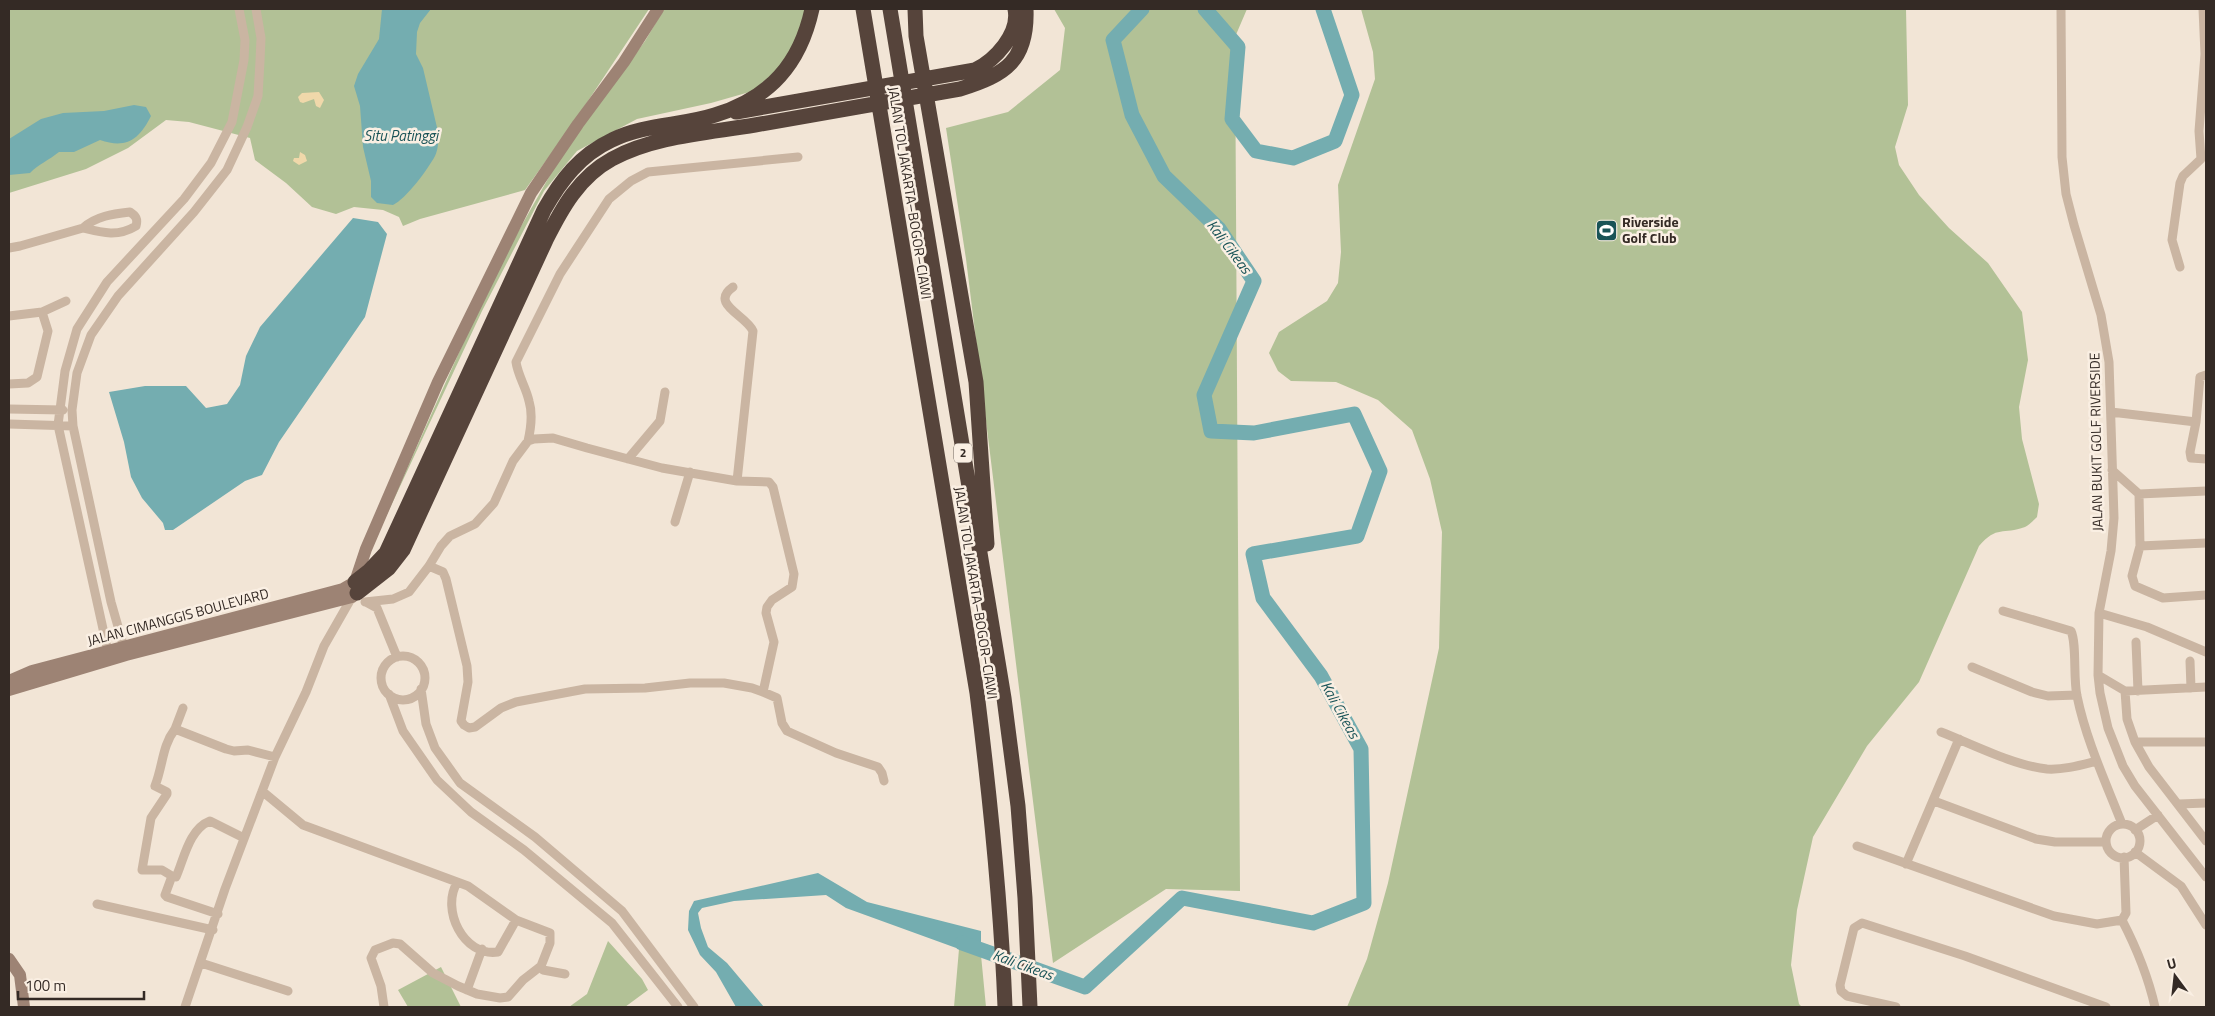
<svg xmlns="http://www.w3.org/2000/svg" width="2215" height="1016" viewBox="0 0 2215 1016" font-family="'Titillium Web',sans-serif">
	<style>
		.green { fill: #b2c196 }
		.sand { fill: #f0d8aa }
		.water { fill: #74adb0 }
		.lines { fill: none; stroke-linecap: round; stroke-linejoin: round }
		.river { stroke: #74adb0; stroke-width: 15 }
		.minor { stroke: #cab5a2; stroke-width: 9 }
		.secondary { stroke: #9d8374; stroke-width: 12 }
		.motorway { stroke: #56443b; stroke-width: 15 }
		.labels { text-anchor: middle; stroke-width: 5; stroke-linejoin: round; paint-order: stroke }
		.shield { fill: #faefe3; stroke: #6f655e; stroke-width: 1 }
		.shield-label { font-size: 12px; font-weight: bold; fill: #342a25 }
		.street-label { font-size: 14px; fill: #342a25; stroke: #faefe3 }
		.poi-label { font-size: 14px; font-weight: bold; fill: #342a25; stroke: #faefe3; text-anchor: start }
		.water-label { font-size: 15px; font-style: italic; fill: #195357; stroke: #faefe3 }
	</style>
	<rect width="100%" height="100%" fill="#f2e5d6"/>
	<!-- green -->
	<path class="green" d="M9,9H649L578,116L525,190L420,219L403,226L399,217L383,210L354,207L336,214L312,207L286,183L255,160L250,138L189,122L166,120L128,148L86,169L9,193Z
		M664,9H807L790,58L753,91L711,103L637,119L577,151L544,191L482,311L375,540L479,308L506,253L562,154L645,41Z
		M1054,9H1247L1235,37L1240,891L1166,889L1053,963L966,259L946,128L1008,112L1060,70L1065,28Z
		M1361,9H1906L1908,105L1895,147L1899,165L1919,195L1949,228L1988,263L2022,312L2028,360L2019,407L2022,439L2039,504L2037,517C2034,520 2029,525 2025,527C2003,535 1997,525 1979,546L1919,682L1867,746L1813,837L1797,910L1791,965L1799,1004L1802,1007H1347L1367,959L1388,883L1439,648L1442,532L1430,479L1412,430L1378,400L1336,382L1291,381L1278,371L1269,353L1279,332L1327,301L1338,283L1341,252L1338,185L1375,79L1373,52Z
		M608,941L642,979L648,990L625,1007H569L587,994Z
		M959,949L981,955L986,1007H954Z
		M441,967L461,1007H408L398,990Z"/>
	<!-- sand -->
	<path class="sand" d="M319,92L324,100L320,108L316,106L314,99L303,103L300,102L298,97L302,93Z
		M300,152L305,155L307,161L299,165L293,161L294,158H299Z"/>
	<!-- water -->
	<path class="water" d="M382,9H431L420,23L417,32L416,54L423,68L439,136C438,143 438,150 435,156C428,169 406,199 393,205L377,203L371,197V181L363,147L360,106L354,86L358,74L379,39Z
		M134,105L146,107L151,116C139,140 126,149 100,140L74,152H59C49,160 39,164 30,173L9,175V139L41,119L63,113L104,111Z
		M353,218L378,222L387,234L365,317L279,442L262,475L245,481L173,530H165L163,523L142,498L131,477L124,442L109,392L145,386H186L206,408L227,404L240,385L246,356L260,327Z
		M818,873L867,902L981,931V955L959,949L846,908L826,895L734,901L702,908L698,913L701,928L708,947L727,963L764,1007H736L716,972L700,955L688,930L689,911L694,901Z"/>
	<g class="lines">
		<!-- river -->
		<path class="river" d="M1205,9L1238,47L1232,119L1256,151L1293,158L1335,141L1352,95L1323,9
			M962,943L1085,987L1182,898L1313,923L1364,903L1361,749L1321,676L1263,598L1253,554L1357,536L1380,471L1354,414L1254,433L1211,431L1204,395L1254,281L1219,229L1164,176L1132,115L1113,40L1142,9"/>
		<!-- minor -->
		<path class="minor" d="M2061,9L2062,157L2066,194L2074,225L2101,315L2109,362L2114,518L2111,551L2099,613L2098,675L2100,693L2108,728L2123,766L2135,786L2206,877
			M130,212C136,216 138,219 136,226C118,237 103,233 83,228C96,216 113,214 130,212Z
			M9,248L20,246L83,228
			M2180,267L2172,240L2180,183L2183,176L2201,159L2199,131L2205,54L2203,9
			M733,287C709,304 746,315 753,331L737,481
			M9,316L42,312L66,301
			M2206,375L2200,377L2196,422L2190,452L2191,458L2206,459
			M9,384L28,383L37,377L48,331L42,312
			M9,409L63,410
			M2111,412L2196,422
			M9,424L73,426
			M528,441C531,428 533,414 529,401C526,387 518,376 516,362L560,274L609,199L631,181L648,172L798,157
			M628,459L660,421L665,392
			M2112,470L2139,494L2140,546L2132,576L2135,586L2163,598L2206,595
			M2139,494L2206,491
			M675,522L690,472
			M2140,546L2206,543
			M429,566L443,572L446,579L467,666L468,682L461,721L464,725L469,728L475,727L501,708L516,702L585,689L645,688L690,683H724L752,688L763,692
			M365,602L393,599L409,592L429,566L441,546L450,536L475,524L494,503L513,461L528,441L534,439L553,438L587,448L662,468L737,481L769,482L773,487L794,574L792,587L772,600L767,607L766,613L774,642L763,692L777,698L782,723L787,731L836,753L878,767L882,773L884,781
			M366,602L377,608L397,657
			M2003,611L2071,631C2077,644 2073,678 2077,696C2086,740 2106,783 2122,824
			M2099,613L2147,627L2206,652
			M2136,642L2138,691
			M125,651L111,602L73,426L72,410L77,373L91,335L118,296L194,212L227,170L247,127L258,96L260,61L261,38L256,9
			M109,656L58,425L65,371L77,329L107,282L184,199L211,163L232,122L244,60L245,40L239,9
			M381 678a22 22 0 1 1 44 0a22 22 0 1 1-44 0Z
			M2190,661L2191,688
			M1972,667L2032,692L2048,696L2077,695
			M2098,675L2125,691L2127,719L2135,742L2149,767L2206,841
			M421,689L426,724L435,748L460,783L535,837L622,911L694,1007
			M2125,691L2206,687
			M389,694L403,731L437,780L471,812L524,850L612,923L678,1007
			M175,729L183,708
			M1941,732C1972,744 2015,766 2047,769C2064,770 2081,765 2097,761
			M2135,742H2206
			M262,791L303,825L468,886L516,920L550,933V943L541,966L543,970L565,974
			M1934,801L2036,839L2055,842H2106
			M2179,804L2206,803
			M2106 841a17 17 0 1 1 34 0a17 17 0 1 1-34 0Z
			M2135,830L2158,815
			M1857,846L2054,916L2097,924L2122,920L2126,913L2124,857
			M2135,852L2181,886L2206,925
			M1906,864L1959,739
			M172,876L162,870H142L151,818L167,794V792L155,786C163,766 162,746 175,729L226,749L234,751L248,750L275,757
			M457,883C441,909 463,957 498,952L516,920
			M97,904L213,930
			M218,914L167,897L165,895L172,876L176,877C184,859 189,829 210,821L244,838
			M2122,920C2137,949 2148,976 2155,1007
			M201,963L288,991
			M467,990L482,949
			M185,1007L225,889L275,757L306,692L324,646L352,597
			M384,1007L381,986L371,958L375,950L393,943L400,944L433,973L458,986L477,994L500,998L508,997L523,980L541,966
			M1896,1007L1847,996L1841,991L1840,985L1854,928L1862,923L1965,956L2106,1007"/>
		<!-- secondary -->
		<path class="secondary" d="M354,585L366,549L438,382L531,193L578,124L624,62L658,9
			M9,681L32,671L328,593L343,589L355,582
			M9,690L126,655L352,597L357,593L355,584
			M9,959L20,975L24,1007"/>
		<!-- motorway -->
		<path class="motorway" d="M863,9L977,693C990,797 1001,902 1005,1007
			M890,9L1004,698L1018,806L1025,898L1030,1007
			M915,9L916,36L976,382L987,544
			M736,112L975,70C995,60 1020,34 1015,9
			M355,582L369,571L386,553L544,210C561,180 580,155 612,140C644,124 681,126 715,115C770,98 800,64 812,9
			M357,593L389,568L403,550L546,240C562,208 579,177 612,159C654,136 708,133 755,125C823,113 892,101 960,89C1006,75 1028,60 1026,9"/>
	</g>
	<!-- icons -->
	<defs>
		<symbol id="stadium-square" viewBox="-11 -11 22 22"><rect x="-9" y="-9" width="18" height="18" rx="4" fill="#195357" stroke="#faefe3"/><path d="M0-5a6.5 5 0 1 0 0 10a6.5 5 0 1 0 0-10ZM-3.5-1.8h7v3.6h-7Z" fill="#fff"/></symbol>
	</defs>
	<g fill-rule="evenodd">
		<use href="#stadium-square" x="1594" y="218" width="25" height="25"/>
	</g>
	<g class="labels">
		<!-- shield labels -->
		<rect class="shield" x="954" y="443.5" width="18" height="19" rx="4"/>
		<g class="shield-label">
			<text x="963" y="457">2</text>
		</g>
		<!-- street labels -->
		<g class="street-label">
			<text transform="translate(910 193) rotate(81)" y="5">JALAN TOL JAKARTA–BOGOR–CIAWI</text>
			<text transform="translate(2096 442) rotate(-91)" y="5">JALAN BUKIT GOLF RIVERSIDE</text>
			<text transform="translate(976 593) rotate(81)" y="5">JALAN TOL JAKARTA–BOGOR–CIAWI</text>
			<text transform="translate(178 617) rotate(-15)" y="5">JALAN CIMANGGIS BOULEVARD</text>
		</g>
		<!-- poi labels -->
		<g class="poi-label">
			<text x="1622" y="227">Riverside<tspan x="1622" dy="16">Golf Club</tspan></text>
		</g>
		<!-- water labels -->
		<g class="water-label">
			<text x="401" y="141">Situ Patinggi</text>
			<text transform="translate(1229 247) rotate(53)" y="5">Kali Cikeas</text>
			<text transform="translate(1340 710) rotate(61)" y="5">Kali Cikeas</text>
			<text transform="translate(1023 965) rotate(20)" y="5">Kali Cikeas</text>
		</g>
	</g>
	<!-- border -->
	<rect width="2215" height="1016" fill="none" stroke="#342a25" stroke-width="20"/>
	<!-- north arrow -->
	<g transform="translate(2175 976) rotate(345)" stroke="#faefe3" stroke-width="4" paint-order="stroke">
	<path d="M0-4L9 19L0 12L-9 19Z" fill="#342a25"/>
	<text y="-8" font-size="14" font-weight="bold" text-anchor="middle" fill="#342a25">U</text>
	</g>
	<!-- scale -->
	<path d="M18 991v8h126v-8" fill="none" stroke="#342a25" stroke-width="2.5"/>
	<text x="25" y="991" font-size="15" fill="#342a25" stroke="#faefe3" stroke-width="4" paint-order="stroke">100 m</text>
</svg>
